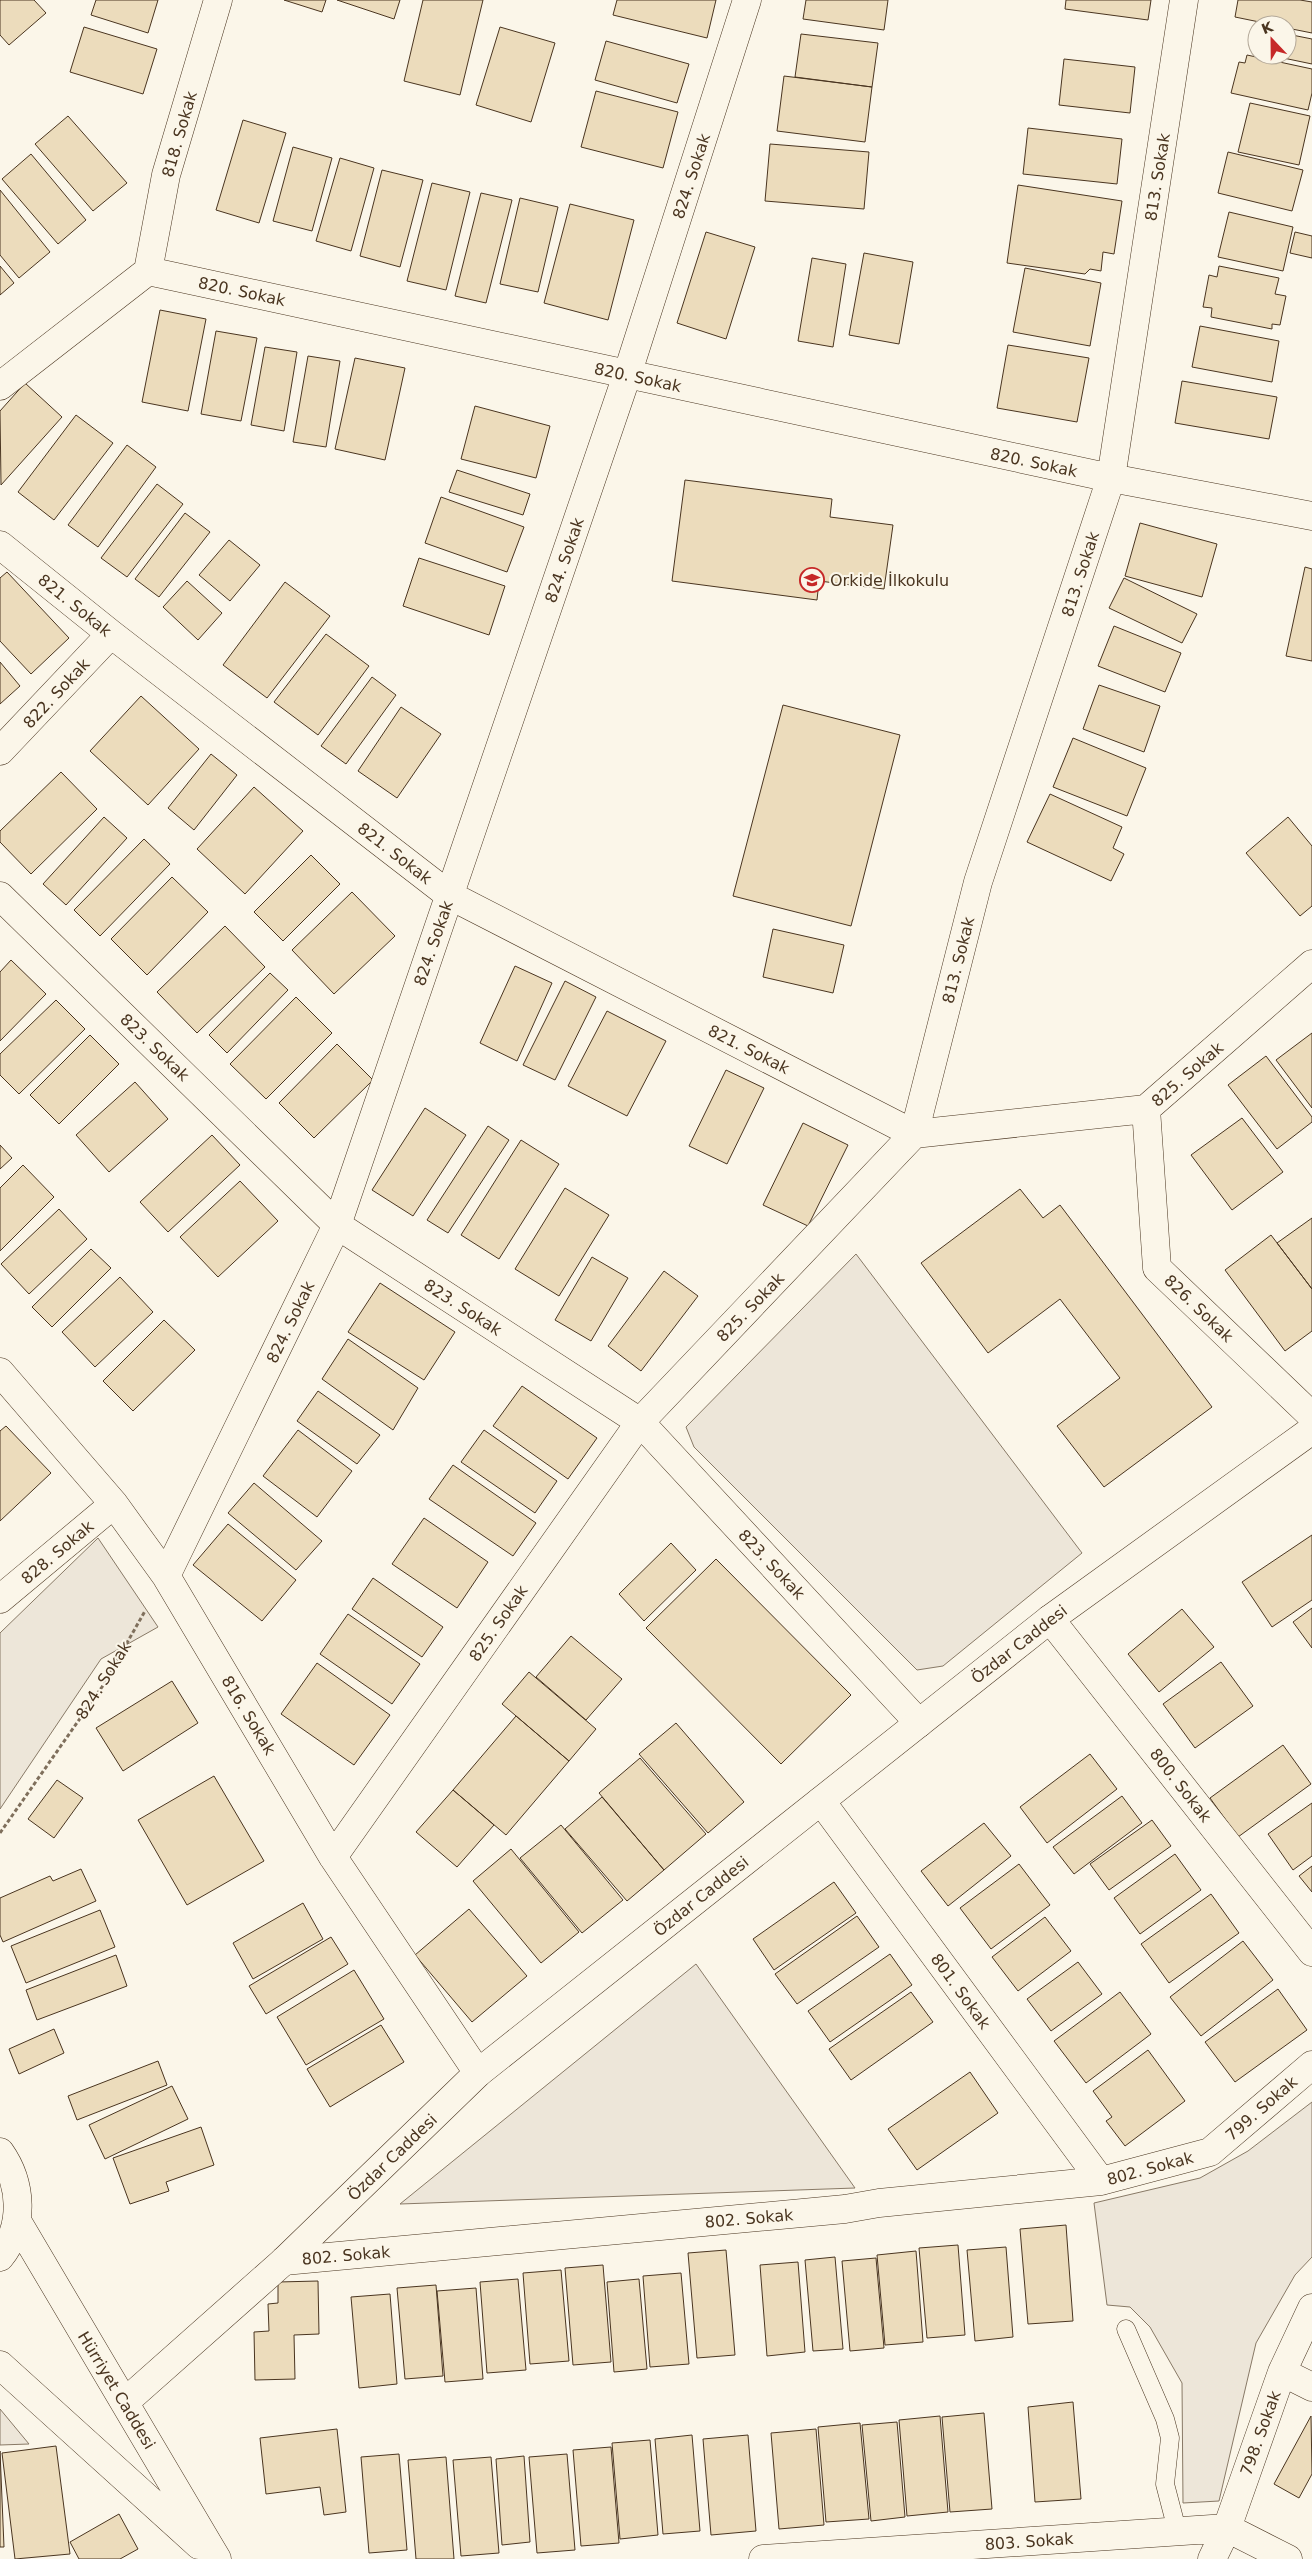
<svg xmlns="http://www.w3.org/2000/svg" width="1312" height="2559" viewBox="0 0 1312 2559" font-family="'DejaVu Sans',sans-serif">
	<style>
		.green { fill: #ede6d9; stroke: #887966 }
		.building { fill: #ecdcbc; stroke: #4a3520 }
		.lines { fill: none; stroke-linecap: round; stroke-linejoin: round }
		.service-casing { stroke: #4a3520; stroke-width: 19 }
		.minor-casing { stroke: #4a3520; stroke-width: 29 }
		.secondary-casing { stroke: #4a3520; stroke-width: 29 }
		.path { stroke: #7f6f5c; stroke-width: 3; stroke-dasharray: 4 2.5; stroke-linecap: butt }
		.service { stroke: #fbf6e9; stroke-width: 18 }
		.minor { stroke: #fbf6e9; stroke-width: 28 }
		.secondary { stroke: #fbf6e9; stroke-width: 28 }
		.labels { text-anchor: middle; stroke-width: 4; stroke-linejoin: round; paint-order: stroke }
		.street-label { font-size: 16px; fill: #4a3520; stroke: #fbf6e9 }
		.poi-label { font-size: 16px; fill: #4a3520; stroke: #fbf6e9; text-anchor: start }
	</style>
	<rect width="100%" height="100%" fill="#fbf6e9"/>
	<!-- green -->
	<path class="green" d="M856,1254L1082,1553L943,1666L917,1670L694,1447L686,1427Z
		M98,1538L158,1627L101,1659L0,1809V1633Z
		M696,1964L855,2188L400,2204Z
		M1312,2102V2257L1295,2275L1256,2343L1219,2501L1183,2503L1182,2383L1150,2327L1130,2307L1107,2305L1094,2203L1200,2178L1248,2151Z
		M0,2409L29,2444L0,2445Z"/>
	<!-- building -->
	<path class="building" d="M0,0H34L46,13L9,45L0,35Z
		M96,0H158L148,33L91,15Z
		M284,0H326L322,12Z
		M337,0H400L394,19Z
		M423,0H483L460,95L404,81Z
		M617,0H716L707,38L613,15Z
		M806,0H888L884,30L803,19Z
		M1066,0H1151L1148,20L1065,9Z
		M1238,0H1300L1312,2V33L1287,28V25H1274L1235,17Z
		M84,27L157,49L143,94L70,72Z
		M500,27L555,43L531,122L476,105Z
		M1256,27L1257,28V53L1251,51Z
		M801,34L878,43L872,87L795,77Z
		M1287,34L1312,39V64L1269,55H1287Z
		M606,41L689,64L677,103L595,80Z
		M1247,55L1312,69V93L1308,110L1231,93L1239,62L1245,63Z
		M1064,59L1135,67L1130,113L1059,105Z
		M784,76L872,87L865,142L777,131Z
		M596,91L678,112L663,168L581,147Z
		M1250,103L1310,116L1299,165L1238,152Z
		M68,116L127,183L93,211L35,144Z
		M243,120L286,133L259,223L216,210Z
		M1028,128L1122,139L1117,184L1023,174Z
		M770,144L869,152L864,209L765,201Z
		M293,147L332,158L312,231L273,221Z
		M1228,152L1303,170L1292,211L1218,193Z
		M31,154L86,220L58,244L2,179Z
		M340,158L374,168L351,251L316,241Z
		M382,170L423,180L400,267L360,256Z
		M432,183L470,192L446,290L407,281Z
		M1018,185L1122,201L1114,254L1103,252L1101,271L1090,269L1085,274L1007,263Z
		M0,190L50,252L19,278L0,255Z
		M481,193L512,200L486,303L455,296Z
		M520,198L558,207L538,292L500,284Z
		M570,204L634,220L608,320L544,303Z
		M1229,212L1293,227L1283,271L1218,257Z
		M706,232L755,247L726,339L677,323Z
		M1295,232L1312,236V258L1290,253Z
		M864,253L913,262L899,344L849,335Z
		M812,258L846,264L833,347L798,341Z
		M0,266L14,283L0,295Z
		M1219,266L1279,278L1275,294L1286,296L1280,325L1272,324V329L1211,317L1212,308L1203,307L1209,275L1217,277Z
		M1025,268L1101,283L1090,346L1013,332Z
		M160,310L206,319L188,411L142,402Z
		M1200,326L1279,341L1272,382L1192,367Z
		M216,331L257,338L241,421L201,414Z
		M1008,345L1089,358L1077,422L997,408Z
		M265,347L297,352L284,431L251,425Z
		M308,356L340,361L326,447L293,442Z
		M355,358L405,368L385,460L335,449Z
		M1182,381L1277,397L1269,439L1175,423Z
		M25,383L62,417L1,485L0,411Z
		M475,406L550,426L536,478L461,459Z
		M76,415L113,443L54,520L18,492Z
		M127,445L156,467L98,547L68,525Z
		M457,470L530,494L523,515L449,492Z
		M685,480L832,499L830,517L893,525L884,589L819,581L817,600L672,581Z
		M157,484L183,504L127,577L101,558Z
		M441,497L524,527L507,572L425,543Z
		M185,513L210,532L159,597L135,579Z
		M1140,523L1217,544L1202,597L1125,576Z
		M229,540L260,565L230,601L199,575Z
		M419,558L505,586L489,635L403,606Z
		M1305,567L1312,569V661L1286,656Z
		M7,572L69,638L31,674L0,641V578Z
		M1124,578L1197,614L1182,643L1109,608Z
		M187,581L222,613L198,640L163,607Z
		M285,582L330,616L267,698L223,665Z
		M1114,626L1181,653L1165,692L1098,666Z
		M326,634L369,666L318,735L274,702Z
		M0,662L20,686L0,704Z
		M372,677L396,695L346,764L321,746Z
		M1099,685L1160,706L1144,752L1083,729Z
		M141,696L199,749L148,805L90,751Z
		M783,705L900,735L851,926L733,896Z
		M401,707L441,734L397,798L358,771Z
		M1073,738L1146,768L1127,816L1053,787Z
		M211,754L237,775L194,830L168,808Z
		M61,772L97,809L31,874L0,842V831Z
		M254,787L303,831L245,894L197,849Z
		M1050,794L1122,827L1113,848L1124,854L1111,881L1027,842Z
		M104,817L127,838L66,905L43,884Z
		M1288,817L1312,846V906L1300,916L1246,853Z
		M144,839L170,864L100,936L74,910Z
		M311,855L340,884L283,941L254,912Z
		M172,877L208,912L147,975L111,939Z
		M352,892L395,936L334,994L292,950Z
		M225,926L265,967L197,1033L157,992Z
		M773,929L844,945L833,993L763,977Z
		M11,960L46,994L0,1041V972Z
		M515,966L552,983L517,1061L480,1043Z
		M270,973L288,990L227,1053L209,1035Z
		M565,981L596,997L555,1080L523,1065Z
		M296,997L332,1033L266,1099L230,1064Z
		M56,1000L85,1029L19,1094L0,1075V1054Z
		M607,1011L666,1041L627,1116L568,1086Z
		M1312,1033V1108L1276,1060Z
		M90,1035L119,1064L59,1124L30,1095Z
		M337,1044L373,1080L314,1138L279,1103Z
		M1266,1056L1312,1117V1122L1277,1149L1228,1085Z
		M726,1070L764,1088L727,1164L689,1146Z
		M135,1082L168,1119L109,1172L76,1135Z
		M425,1108L466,1135L413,1216L372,1190Z
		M1242,1118L1283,1172L1232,1210L1191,1155Z
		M803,1123L848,1145L808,1226L763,1205Z
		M488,1126L509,1140L448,1233L427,1220Z
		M212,1135L240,1165L168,1232L140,1202Z
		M521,1140L559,1164L499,1259L461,1235Z
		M0,1145L12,1158L0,1169Z
		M23,1165L54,1197L0,1251V1188Z
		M240,1181L278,1221L218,1277L180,1237Z
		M565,1188L609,1215L559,1296L515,1269Z
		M1020,1189L1043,1218L1060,1205L1212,1407L1104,1487L1057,1426L1120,1378L1060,1299L988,1353L921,1263Z
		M59,1209L87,1239L29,1294L1,1264Z
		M1312,1218V1289L1277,1243Z
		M1271,1235L1312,1289V1331L1285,1351L1225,1270Z
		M91,1249L111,1268L52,1327L32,1307Z
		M592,1257L628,1278L591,1341L555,1320Z
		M664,1271L698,1296L641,1371L608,1346Z
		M120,1277L153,1312L95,1367L62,1332Z
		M380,1283L455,1332L424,1380L348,1332Z
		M164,1320L195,1350L133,1411L103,1381Z
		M348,1339L418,1388L393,1430L322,1379Z
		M522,1386L597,1438L568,1479L493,1426Z
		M318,1391L380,1435L357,1464L297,1421Z
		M6,1426L51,1473L0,1521V1431Z
		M298,1430L352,1471L317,1517L263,1476Z
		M484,1430L557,1481L535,1513L461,1462Z
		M453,1465L536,1523L513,1556L429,1499Z
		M254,1483L322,1541L296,1570L228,1513Z
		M424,1518L488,1562L457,1608L392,1564Z
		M228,1524L296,1580L262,1621L193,1565Z
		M1312,1535V1600L1272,1627L1242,1582Z
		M671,1543L696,1570L644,1621L619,1594Z
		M716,1559L851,1695L781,1764L646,1628Z
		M373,1578L443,1627L422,1657L352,1609Z
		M1312,1608V1648L1293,1622Z
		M1182,1609L1214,1647L1159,1692L1128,1654Z
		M348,1614L420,1664L392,1704L320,1654Z
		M571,1636L622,1679L586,1720L536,1677Z
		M1221,1662L1253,1706L1195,1748L1163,1704Z
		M317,1663L390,1715L354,1765L281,1714Z
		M529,1672L596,1729L569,1761L502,1704Z
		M172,1681L198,1723L123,1771L96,1728Z
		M516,1716L569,1761L506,1835L453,1790Z
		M676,1723L744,1802L708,1833L639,1754Z
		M1283,1745L1311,1784L1238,1837L1210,1798Z
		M1090,1754L1117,1789L1047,1843L1020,1807Z
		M640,1758L706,1834L664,1870L599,1793Z
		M214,1776L264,1861L187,1905L138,1820Z
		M57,1780L83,1798L54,1838L28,1819Z
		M453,1790L494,1825L457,1867L416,1832Z
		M1122,1796L1142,1823L1074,1874L1053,1847Z
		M602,1797L664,1870L627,1901L565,1829Z
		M1312,1803V1856L1293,1870L1268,1834Z
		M1152,1820L1171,1846L1109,1890L1090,1864Z
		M984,1823L1011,1856L948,1906L921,1871Z
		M561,1825L623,1900L582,1933L520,1858Z
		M511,1849L579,1932L541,1963L473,1881Z
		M1175,1854L1201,1890L1140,1934L1114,1898Z
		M1019,1864L1050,1905L991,1949L960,1908Z
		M1312,1866V1892L1299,1876Z
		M81,1869L96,1901L3,1942L0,1935V1898L50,1876L53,1881Z
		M834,1882L856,1913L774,1970L753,1939Z
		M1211,1894L1239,1933L1169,1983L1141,1944Z
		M303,1903L323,1939L253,1979L233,1943Z
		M469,1909L527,1976L472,2022L415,1955Z
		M100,1910L115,1947L26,1983L11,1946Z
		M857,1916L879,1947L797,2004L775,1974Z
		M1045,1917L1071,1951L1018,1991L992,1957Z
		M331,1937L348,1964L266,2014L249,1986Z
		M1243,1941L1273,1980L1201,2036L1170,1997Z
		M890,1954L912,1985L830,2042L808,2011Z
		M116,1955L127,1986L37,2020L26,1990Z
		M1078,1962L1102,1994L1051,2031L1027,1999Z
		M354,1970L384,2019L306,2065L277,2017Z
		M1278,1989L1307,2030L1235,2082L1205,2042Z
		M911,1992L933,2022L851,2080L829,2049Z
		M1120,1992L1151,2034L1086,2083L1054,2041Z
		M381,2025L404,2062L330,2107L307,2069Z
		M54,2029L64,2053L19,2074L9,2049Z
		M1148,2050L1185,2101L1125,2146L1106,2121L1112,2117L1093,2091Z
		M158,2061L167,2085L77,2120L68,2096Z
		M970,2072L998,2113L917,2170L888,2129Z
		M172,2086L188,2119L105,2159L89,2125Z
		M201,2127L214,2165L166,2182L169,2191L130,2204L113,2158Z
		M1066,2225L1073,2321L1028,2324L1020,2229Z
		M958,2245L965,2335L927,2338L919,2248Z
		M1006,2247L1013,2337L975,2341L967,2250Z
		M726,2250L735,2355L697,2358L688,2253Z
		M916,2251L923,2342L885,2345L877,2255Z
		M835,2257L843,2349L813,2351L805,2260Z
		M876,2258L884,2348L850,2351L842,2261Z
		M798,2262L805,2352L767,2356L760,2265Z
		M603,2265L611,2362L573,2365L565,2268Z
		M561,2270L569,2361L530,2364L523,2273Z
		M681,2273L689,2364L650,2367L643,2276Z
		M518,2279L526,2370L487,2373L480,2282Z
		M639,2279L647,2369L614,2372L607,2282Z
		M318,2281L319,2334L294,2335L295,2379L255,2380L254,2332L269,2331L268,2304L278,2303V2282Z
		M436,2285L443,2376L405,2379L397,2288Z
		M476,2288L483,2379L445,2382L437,2291Z
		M390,2294L397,2384L359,2388L351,2297Z
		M1073,2402L1081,2499L1035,2502L1028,2407Z
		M984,2413L992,2509L950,2512L942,2417Z
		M940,2416L948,2512L907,2516L899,2420Z
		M1311,2416L1312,2474L1299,2498L1274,2484Z
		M897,2422L905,2517L871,2521L862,2425Z
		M860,2423L869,2519L826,2522L818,2427Z
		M337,2429L346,2512L324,2515L320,2487L266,2494L260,2438Z
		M816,2429L824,2525L779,2529L771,2433Z
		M692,2435L700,2531L663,2534L655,2439Z
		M748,2435L756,2531L711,2535L703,2439Z
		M650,2440L658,2535L620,2539L612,2443Z
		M56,2446L70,2554L15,2559L2,2453Z
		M611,2447L619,2543L581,2546L573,2450Z
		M0,2451L4,2547H0Z
		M399,2454L407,2550L369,2553L361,2457Z
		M567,2454L575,2550L537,2553L529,2457Z
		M524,2456L530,2542L502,2545L496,2459Z
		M446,2457L454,2559H416L408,2460Z
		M491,2457L499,2553L461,2556L453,2460Z
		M119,2514L138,2549L120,2559H79L70,2542Z"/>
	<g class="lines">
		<defs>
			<path id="service" d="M1126,2329L1165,2419L1170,2438L1165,2484L1177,2530"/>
			<path id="minor" d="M148,271L166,175L218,0
				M0,386L148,271L1111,478L1312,516
				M0,545L111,634L449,895L914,1134L978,882L1111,478L1184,0
				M0,751L111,634
				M0,896L337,1225L640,1422L919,1723
				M1146,1109L1157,1268L1312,1416
				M0,1372L114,1504L166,1576L333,1857L478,2073
				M166,1576L337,1225L627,375L747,0
				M0,1599L114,1504
				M1050,1619L1312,1952
				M821,1801L1101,2181
				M333,1857L640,1422L914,1134L1146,1109L1312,964
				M284,2261L845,2209L879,2203L1101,2181L1210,2152L1312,2065
				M1282,2372L1312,2387
				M763,2559L1227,2528L1288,2559
				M1212,2559L1227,2528L1282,2372L1312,2308"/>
			<path id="secondary" d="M0,2152C22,2183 25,2226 0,2257
				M17,2221L217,2559
				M0,2365L199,2545
				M125,2402L284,2261L478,2073L1050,1619L1312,1430"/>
		</defs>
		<!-- service casing -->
		<use href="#service" class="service-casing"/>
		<!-- minor casing -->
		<use href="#minor" class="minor-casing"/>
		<!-- secondary casing -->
		<use href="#secondary" class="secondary-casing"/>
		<!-- path -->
		<path class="path" d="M0,1833L102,1687L145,1611"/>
		<!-- service -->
		<use href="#service" class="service"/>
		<!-- minor -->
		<use href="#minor" class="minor"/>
		<!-- secondary -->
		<use href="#secondary" class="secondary"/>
	</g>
	<!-- icons -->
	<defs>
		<symbol id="school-ring" viewBox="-11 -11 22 22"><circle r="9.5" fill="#fbf6e9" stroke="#c62828" stroke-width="1.5"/><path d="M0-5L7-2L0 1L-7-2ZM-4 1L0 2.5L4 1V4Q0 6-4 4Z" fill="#c62828"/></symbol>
	</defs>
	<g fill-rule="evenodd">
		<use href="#school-ring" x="798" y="566" width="28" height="28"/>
	</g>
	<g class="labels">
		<!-- street labels -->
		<g class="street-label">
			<text transform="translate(179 134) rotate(-74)" y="6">818. Sokak</text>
			<text transform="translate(691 176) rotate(-72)" y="6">824. Sokak</text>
			<text transform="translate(1157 177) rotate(-81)" y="6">813. Sokak</text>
			<text transform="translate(242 291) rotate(12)" y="6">820. Sokak</text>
			<text transform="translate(638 377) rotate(12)" y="6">820. Sokak</text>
			<text transform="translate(1034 462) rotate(12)" y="6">820. Sokak</text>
			<text transform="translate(564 560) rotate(-71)" y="6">824. Sokak</text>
			<text transform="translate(1080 574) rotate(-72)" y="6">813. Sokak</text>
			<text transform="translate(75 605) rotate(39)" y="6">821. Sokak</text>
			<text transform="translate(56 693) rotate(-47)" y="6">822. Sokak</text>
			<text transform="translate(395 853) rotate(38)" y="6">821. Sokak</text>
			<text transform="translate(433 943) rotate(-71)" y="6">824. Sokak</text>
			<text transform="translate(958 960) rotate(-76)" y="6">813. Sokak</text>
			<text transform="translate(155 1047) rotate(44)" y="6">823. Sokak</text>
			<text transform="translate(749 1049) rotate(27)" y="6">821. Sokak</text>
			<text transform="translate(1187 1074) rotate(-41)" y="6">825. Sokak</text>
			<text transform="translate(463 1307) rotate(33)" y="6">823. Sokak</text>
			<text transform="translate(750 1307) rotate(-46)" y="6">825. Sokak</text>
			<text transform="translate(1199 1308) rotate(44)" y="6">826. Sokak</text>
			<text transform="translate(290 1322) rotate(-64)" y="6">824. Sokak</text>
			<text transform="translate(57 1552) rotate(-40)" y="6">828. Sokak</text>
			<text transform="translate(772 1564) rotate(47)" y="6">823. Sokak</text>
			<text transform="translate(498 1623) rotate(-55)" y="6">825. Sokak</text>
			<text transform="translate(1019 1644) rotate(-38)" y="6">Özdar Caddesi</text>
			<text transform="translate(103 1680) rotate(-58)" y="6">824. Sokak</text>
			<text transform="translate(249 1715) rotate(59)" y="6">816. Sokak</text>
			<text transform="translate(1181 1785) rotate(52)" y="6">800. Sokak</text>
			<text transform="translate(701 1896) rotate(-39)" y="6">Özdar Caddesi</text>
			<text transform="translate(961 1991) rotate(54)" y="6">801. Sokak</text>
			<text transform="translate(1261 2108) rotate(-41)" y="6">799. Sokak</text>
			<text transform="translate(392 2157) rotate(-44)" y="6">Özdar Caddesi</text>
			<text transform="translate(1150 2168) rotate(-15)" y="6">802. Sokak</text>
			<text transform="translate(749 2218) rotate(-5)" y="6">802. Sokak</text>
			<text transform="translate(346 2255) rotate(-5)" y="6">802. Sokak</text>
			<text transform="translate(117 2390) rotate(59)" y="6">Hürriyet Caddesi</text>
			<text transform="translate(1260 2433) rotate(-70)" y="6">798. Sokak</text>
			<text transform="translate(1029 2541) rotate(-4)" y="6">803. Sokak</text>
		</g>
		<!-- poi labels -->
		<g class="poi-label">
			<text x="830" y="586">Orkide İlkokulu</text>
		</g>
	</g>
	<!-- north arrow -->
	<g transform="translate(1272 40) rotate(338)"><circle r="24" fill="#fbf6e9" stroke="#b4a999"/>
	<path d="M0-4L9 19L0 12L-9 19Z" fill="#c62828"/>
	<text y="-8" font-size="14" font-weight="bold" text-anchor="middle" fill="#4a3520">K</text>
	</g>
</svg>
